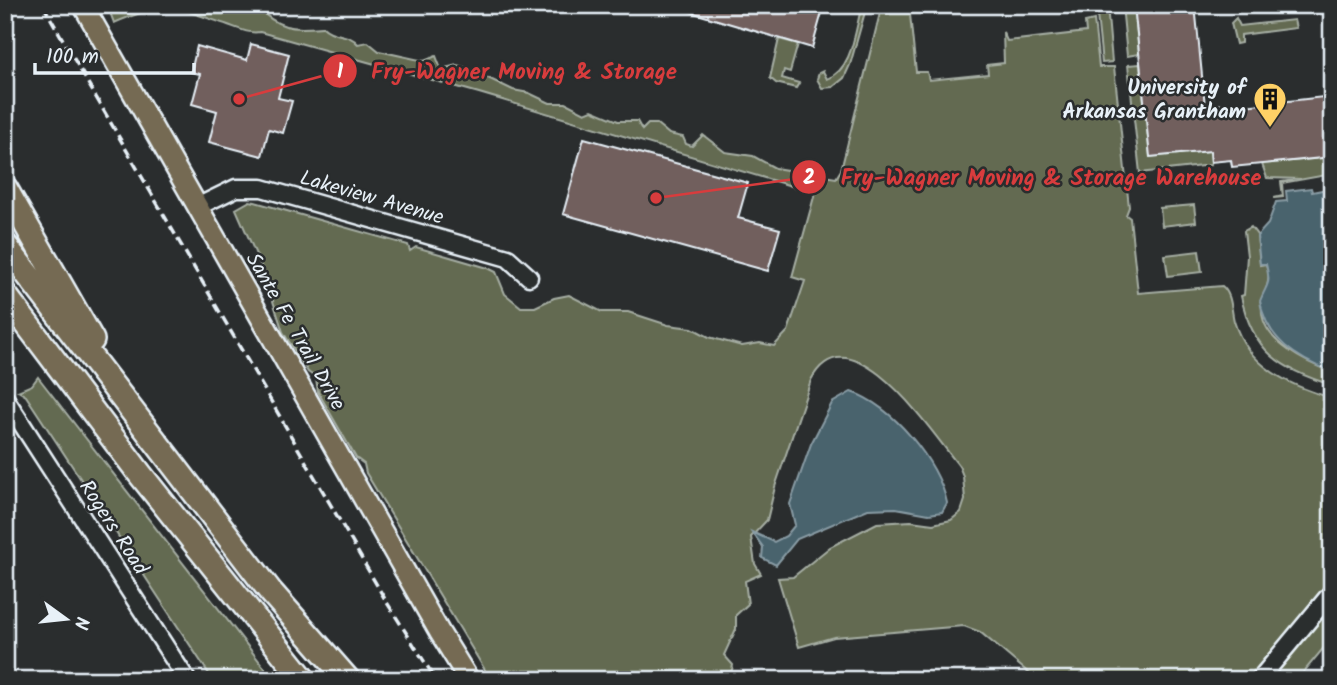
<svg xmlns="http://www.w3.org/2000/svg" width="1337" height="685" viewBox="0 0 1337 685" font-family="Kalam,sans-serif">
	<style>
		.green { fill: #646b51; stroke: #a6aea4; stroke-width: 2 }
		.water { fill: #49636d; stroke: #899ca5; stroke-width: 2 }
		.building { fill: #715e5d; stroke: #e8f1f8; stroke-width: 2 }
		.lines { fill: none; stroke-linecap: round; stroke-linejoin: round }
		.minor-casing { stroke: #e8f1f8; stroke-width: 21 }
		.major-casing { stroke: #e8f1f8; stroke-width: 24 }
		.highway-casing { stroke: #e8f1f8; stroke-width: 28 }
		.minor { stroke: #2a2d2e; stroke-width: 16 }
		.major { stroke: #756b52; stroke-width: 19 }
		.highway { stroke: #756b52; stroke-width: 23 }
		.rail { stroke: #e8f1f8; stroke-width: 3.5; stroke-dasharray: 10 5; stroke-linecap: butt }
		.labels { text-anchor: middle; stroke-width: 5; stroke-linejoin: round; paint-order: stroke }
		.poi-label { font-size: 21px; font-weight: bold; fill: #e8f1f8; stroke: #2a2d2e; text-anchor: end }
		.street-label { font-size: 21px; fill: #e8f1f8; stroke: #2a2d2e }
		.leader { fill: none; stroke: #d83c3d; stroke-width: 2.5 }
		.callout-dot { fill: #d83c3d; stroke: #2a2d2e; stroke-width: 2.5 }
		.mark-label { font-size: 21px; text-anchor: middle; font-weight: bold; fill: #fff }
		.callout-label { font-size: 23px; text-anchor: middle; font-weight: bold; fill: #d83c3d; stroke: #2a2d2e; stroke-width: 5; stroke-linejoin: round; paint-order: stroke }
	</style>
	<rect width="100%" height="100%" fill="#2a2d2e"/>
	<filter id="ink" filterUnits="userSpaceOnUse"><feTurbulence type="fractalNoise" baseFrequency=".0143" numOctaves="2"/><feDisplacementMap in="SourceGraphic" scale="14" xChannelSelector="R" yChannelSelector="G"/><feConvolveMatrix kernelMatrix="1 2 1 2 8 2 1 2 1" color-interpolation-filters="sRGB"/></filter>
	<g filter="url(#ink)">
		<!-- green -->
		<path class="green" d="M113,5H255C279,30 291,29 323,27C334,38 348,32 358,44L368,42L379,51L424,61L436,56L441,69L457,65L467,68L513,90L529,93L550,103H566L585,113L592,110L618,121H637L642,130L648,124H657L669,134L683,137L686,144L692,146L703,135L725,152L753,156L775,168L836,178L841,170L882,5H909L916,72H927L929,80L988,74L987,65L1004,63L1003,32L1007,41L1086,32L1085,22L1094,20L1099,67H1114L1129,207L1126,215L1130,218L1138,293L1222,286C1232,294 1231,309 1234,321C1248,367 1290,386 1332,398V578L1247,680H1037L980,632L964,626L834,637L799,647L778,578L793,577L830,547L877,523L911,521L933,524L951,520L961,512L965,500L963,476L959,466C933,434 850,307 811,380L775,487L767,520L751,537L755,564L761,574L745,581L748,604L736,615V629L724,655L733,665L732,670L721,680H491L366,473L364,464L356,458L318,392L316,378L308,372L283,332L264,273L236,209L250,201L255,202L408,245L410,251L416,247L488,268L496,272L505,294L521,307H535L554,298L569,295L602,312H628L668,325L692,328L709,337L742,346L760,343L774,346L788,331L805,281L792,277L815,193L479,93L260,32C249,34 239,29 228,25C174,7 167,0 114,23L111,15Z
			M862,5H867L850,65L844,78L833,87L822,88L817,79L819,73L823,71L827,79C853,70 855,29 862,5Z
			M1096,5H1107L1112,62L1102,63Z
			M1122,5H1134L1139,54L1127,56Z
			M1236,18L1240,26L1294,20L1296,28L1241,35V43L1236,44L1231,23Z
			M779,39L798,44L790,72L784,70L782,78L799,83L796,88L776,83L770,78Z
			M1140,64L1150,157L1210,151L1211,165L1140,173L1128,65Z
			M1332,157V174L1282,183L1283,197L1274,198L1283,196L1281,182L1301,179L1267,178L1262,164Z
			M1194,205L1196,222L1162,226L1160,208Z
			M1251,227L1257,235L1260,265L1266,264C1274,283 1260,295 1262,313C1265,343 1307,363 1332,372V385C1281,370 1252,351 1241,296L1244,295L1247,256L1244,231Z
			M1199,251L1202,272L1168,276L1165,255Z
			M38,377L274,680H213L26,396L18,391L32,385Z
			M1332,606V638L1297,680H1270Z"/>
		<!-- water -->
		<path class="water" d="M1311,188L1312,192L1332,188V372C1297,359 1266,339 1260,301C1268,281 1271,286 1266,264H1260L1257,236L1268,224L1276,202L1287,201L1286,191Z
			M851,392C891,404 939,462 947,503L942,512L929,514L896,508L868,509L797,539L776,565L762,558L763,547L752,532L774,542L786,536L795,525L790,504L811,444L832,403Z"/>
		<!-- building -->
		<path class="building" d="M677,5H822L823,9L812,48L677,8Z
			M1134,5H1195L1205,106L1225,104L1226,108L1332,96V157L1232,167L1231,160L1211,162L1210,151L1150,157Z
			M251,44L289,54L278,98L292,101L283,133L269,129L262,156L209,142L217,111L192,104L200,74L191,72L197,46L247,60Z
			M584,138L748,183L738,218L780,229L768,271L563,214Z"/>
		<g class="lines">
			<defs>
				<path id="minor" d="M199,206L236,188H262L508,258L529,277
					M5,398L187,680
					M1259,680L1332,592"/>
				<path id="major" d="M83,5L440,633L469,680"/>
				<path id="highway" d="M5,188L92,340
					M5,245L270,591L348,680
					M5,295L140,474L304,680"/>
			</defs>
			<!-- minor casing -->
			<use href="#minor" class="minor-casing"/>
			<!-- major casing -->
			<use href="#major" class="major-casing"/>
			<!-- highway casing -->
			<use href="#highway" class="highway-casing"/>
			<!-- minor -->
			<use href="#minor" class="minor"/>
			<!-- major -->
			<use href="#major" class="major"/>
			<!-- highway -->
			<use href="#highway" class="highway"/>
			<!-- rail -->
			<path class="rail" d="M43,5L386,601L436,680"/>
		</g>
	</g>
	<!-- icons -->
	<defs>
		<symbol id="building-pin" viewBox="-11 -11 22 30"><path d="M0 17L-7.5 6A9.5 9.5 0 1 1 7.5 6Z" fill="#ffd166" stroke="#2a2d2e"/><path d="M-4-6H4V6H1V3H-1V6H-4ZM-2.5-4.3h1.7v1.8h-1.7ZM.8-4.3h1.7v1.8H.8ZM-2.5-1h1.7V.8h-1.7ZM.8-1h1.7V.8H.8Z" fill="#111"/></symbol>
	</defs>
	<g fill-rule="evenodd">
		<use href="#building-pin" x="1251" y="80" width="38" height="52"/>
	</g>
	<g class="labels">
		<!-- poi labels -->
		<g class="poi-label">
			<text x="1246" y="94">University of<tspan x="1246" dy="24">Arkansas Grantham</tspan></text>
		</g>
		<!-- street labels -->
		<g class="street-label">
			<text transform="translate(372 197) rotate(16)" y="7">Lakeview Avenue</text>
			<text transform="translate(296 331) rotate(60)" y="7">Sante Fe Trail Drive</text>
			<text transform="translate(114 527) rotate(57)" y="7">Rogers Road</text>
		</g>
	</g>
	<!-- callouts -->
	<path class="leader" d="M239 99L340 71M656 198L809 177"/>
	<g class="callout-dot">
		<circle cx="239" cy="99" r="7"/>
		<circle cx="656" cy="198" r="7"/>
		<circle cx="340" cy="71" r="18"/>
		<circle cx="809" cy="177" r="18"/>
	</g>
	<g class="mark-label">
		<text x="340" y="78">1</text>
		<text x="809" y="184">2</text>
	</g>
	<g class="callout-label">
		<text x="524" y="79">Fry-Wagner Moving &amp; Storage</text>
		<text x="1051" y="185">Fry-Wagner Moving &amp; Storage Warehouse</text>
	</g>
	<!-- margin -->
	<rect width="1337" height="685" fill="none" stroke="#2a2d2e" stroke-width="28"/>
	<rect x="14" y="14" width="1309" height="657" fill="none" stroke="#e8f1f8" stroke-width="2.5" filter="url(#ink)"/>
	<!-- north arrow -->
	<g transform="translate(66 619) rotate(105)" stroke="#2a2d2e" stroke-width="5" paint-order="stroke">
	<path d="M0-5L12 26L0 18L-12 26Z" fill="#e8f1f8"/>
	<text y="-10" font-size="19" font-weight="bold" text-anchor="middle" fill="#e8f1f8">N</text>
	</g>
	<!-- scale -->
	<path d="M35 63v10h159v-10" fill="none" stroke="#e8f1f8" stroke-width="3.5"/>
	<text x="46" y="63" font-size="21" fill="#e8f1f8" stroke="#2a2d2e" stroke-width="5" paint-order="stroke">100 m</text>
</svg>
